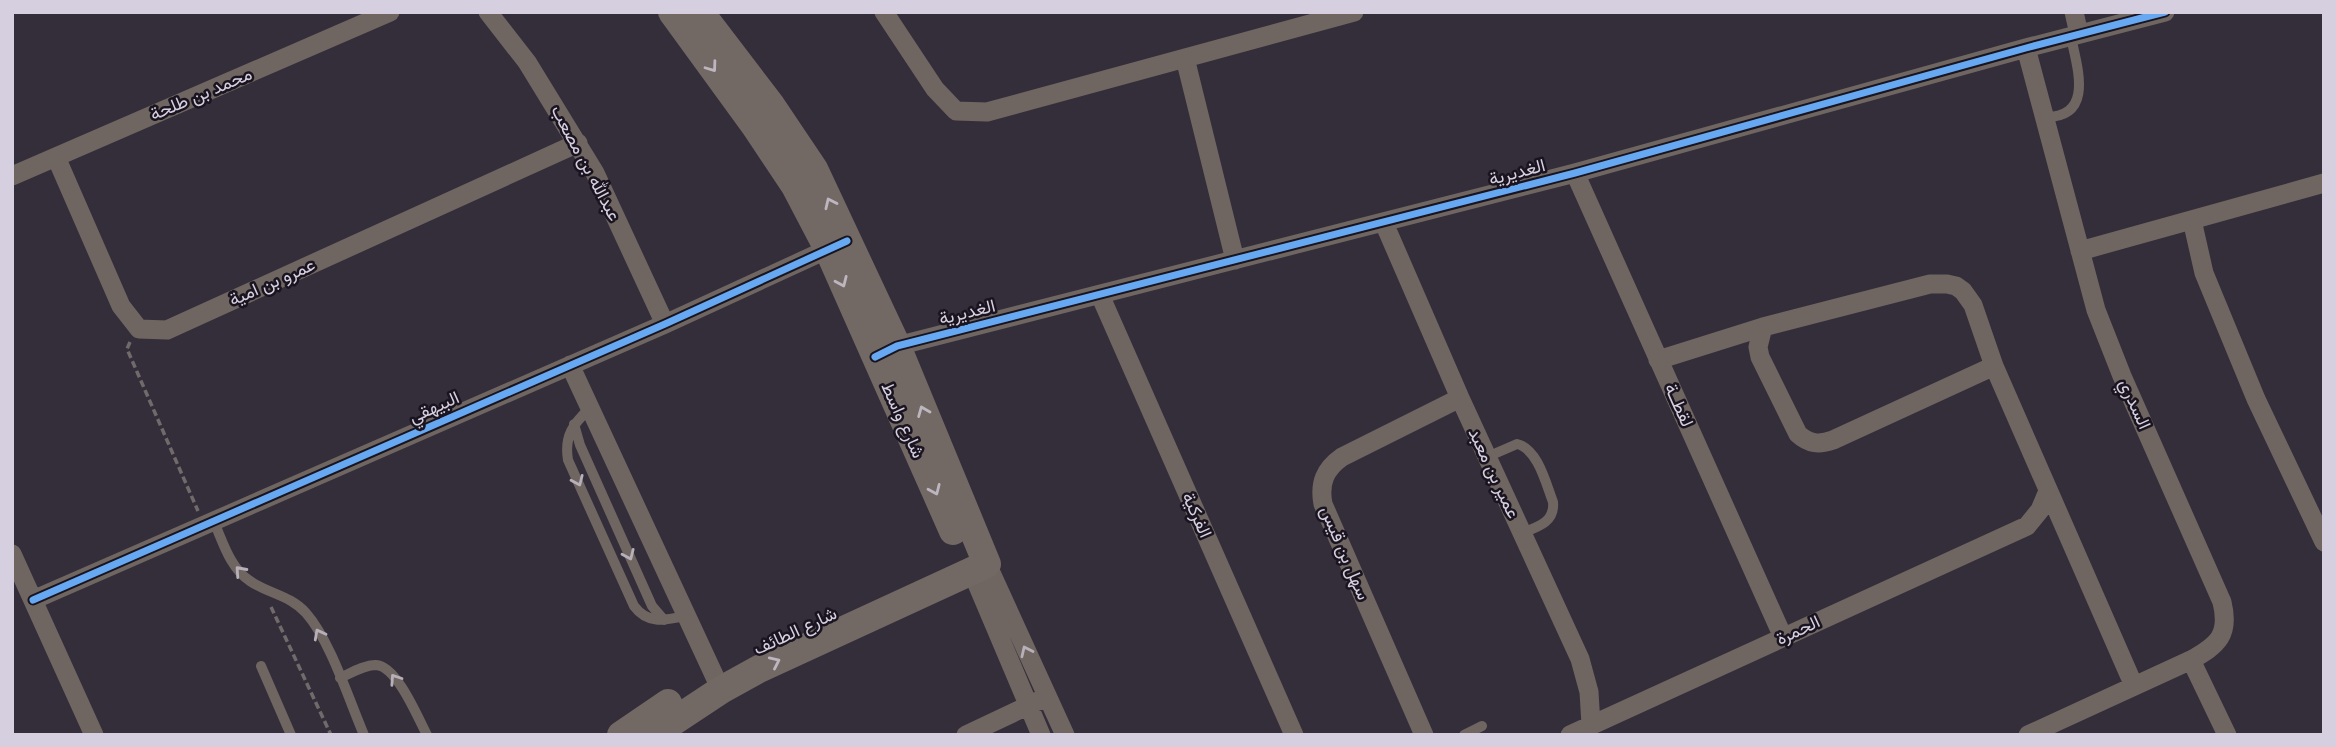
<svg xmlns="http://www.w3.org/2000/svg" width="2336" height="747" viewBox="0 0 2336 747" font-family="Poppins,Vazirmatn,sans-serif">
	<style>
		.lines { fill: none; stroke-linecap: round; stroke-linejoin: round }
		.path { stroke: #706a6a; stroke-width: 3.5; stroke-dasharray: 7 3.5; stroke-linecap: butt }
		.lane { stroke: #6f6661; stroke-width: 10 }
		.street { stroke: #6f6661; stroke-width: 19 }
		.secondary { stroke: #726964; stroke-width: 28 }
		.cycleway-casing { stroke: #19141f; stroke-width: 11 }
		.cycleway { stroke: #66a8f1; stroke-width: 7 }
		.oneway { stroke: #bdb6c0 }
		.oneway2 { stroke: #b7b0b9 }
		.labels { text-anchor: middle; stroke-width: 5; stroke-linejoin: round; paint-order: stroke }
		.street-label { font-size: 18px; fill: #d6cfdf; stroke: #19141f }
	</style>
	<rect width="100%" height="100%" fill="#342e3b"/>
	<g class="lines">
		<!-- path -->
		<path class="path" d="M130,342L127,349L198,511
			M271,607L331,735"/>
		<!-- lane -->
		<path class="lane" d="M2044,117C2095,118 2077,67 2071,37
			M590,408C573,424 564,436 568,460L634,606C648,625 666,620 686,616
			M574,424L580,445L652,606L664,620
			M1487,457L1517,444C1538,449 1546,484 1553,502C1555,522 1538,527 1522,533
			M214,522C223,542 230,568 250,581C269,594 290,595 306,613C330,640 349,700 364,735
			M261,666L291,735
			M340,678C351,673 364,665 376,665C397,666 418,718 427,735
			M1464,735L1482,726"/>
		<!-- street -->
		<path class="street" d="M488,12L527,62L595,173L665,324
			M884,12L935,89L956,111L987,112L1354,12
			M2074,12L2079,34
			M2026,48L2096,310L2122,376L2222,602C2230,635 2218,645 2191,660L2028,735
			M1185,58L1235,260
			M56,157L121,306L139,329L167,330L578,143
			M1575,173L1783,637
			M12,176L390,12
			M2192,220L2204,273L2256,399L2324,542
			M1384,223L1460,398L1580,659L1589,692L1591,725
			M2080,251L2324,183
			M1100,295L1294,735
			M1763,327L1758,347L1760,357L1798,434C1809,444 1819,445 1833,440L1994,366
			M888,351L897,346L1575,173L2026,48L2165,12
			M1658,360L1763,327L1930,284H1947L1956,286L1963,291L1973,305L1994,366L2134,686
			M570,365L721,690
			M12,554L94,735
			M987,564L1065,735
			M972,572L1041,735
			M33,600L665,324L839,244
			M2191,660L2227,735
			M966,735L1040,700
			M1424,735L1323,504C1319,483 1325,469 1342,457L1460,398
			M1570,735L2027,526L2040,510L2048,491"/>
		<!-- secondary -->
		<path class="secondary" d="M672,12L755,126L795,186L828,249L953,531
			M621,735L668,703
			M653,735L721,690L759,669L987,564L897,346L814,169L771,105L700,12"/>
		<defs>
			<path id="cycleway" d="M875,357L897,346L1575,173L2026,48L2165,12
				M33,600L665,324L847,241"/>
		</defs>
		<!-- cycleway casing -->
		<use href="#cycleway" class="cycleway-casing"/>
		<!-- cycleway -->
		<use href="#cycleway" class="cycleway"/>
	</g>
	<!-- one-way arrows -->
	<defs><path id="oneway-chevron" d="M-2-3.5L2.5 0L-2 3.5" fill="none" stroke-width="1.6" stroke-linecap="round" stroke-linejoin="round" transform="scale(1.75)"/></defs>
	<g class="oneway">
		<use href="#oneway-chevron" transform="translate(712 67) rotate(54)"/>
		<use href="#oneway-chevron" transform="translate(830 203) rotate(-115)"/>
		<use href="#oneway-chevron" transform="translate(842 282) rotate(66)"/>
		<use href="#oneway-chevron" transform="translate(923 411) rotate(-112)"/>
		<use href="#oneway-chevron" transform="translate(935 490) rotate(66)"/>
		<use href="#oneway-chevron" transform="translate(775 662) rotate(-25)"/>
	</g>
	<g class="oneway2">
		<use href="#oneway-chevron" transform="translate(578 481) rotate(66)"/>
		<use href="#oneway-chevron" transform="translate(629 555) rotate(66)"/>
		<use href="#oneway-chevron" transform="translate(240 571) rotate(-132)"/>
		<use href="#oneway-chevron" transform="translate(319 634) rotate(-118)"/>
		<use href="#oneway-chevron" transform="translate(1026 651) rotate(-115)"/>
		<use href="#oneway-chevron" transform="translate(395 679) rotate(-124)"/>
	</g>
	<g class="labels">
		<!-- street labels -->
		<g class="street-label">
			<text transform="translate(201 94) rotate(-23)" y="6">محمد بن طلحة</text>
			<text transform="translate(586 163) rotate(62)" y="6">عبدالله بن مصعب</text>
			<text transform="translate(1517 172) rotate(-15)" y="6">الغديرية</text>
			<text transform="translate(272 282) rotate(-24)" y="6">عمرو بن امية</text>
			<text transform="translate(967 312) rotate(-14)" y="6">الغديرية</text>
			<text transform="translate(2135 404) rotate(66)" y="6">السدري</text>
			<text transform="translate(1679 405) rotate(66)" y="6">لقطــة</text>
			<text transform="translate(434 407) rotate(-24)" y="6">البيهقي</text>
			<text transform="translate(903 420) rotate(66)" y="6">شارع واسط</text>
			<text transform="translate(1494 473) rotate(65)" y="6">عمير بن معبد</text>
			<text transform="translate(1197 515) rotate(66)" y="6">الفركية</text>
			<text transform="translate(1345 553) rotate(67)" y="6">سهل بن قيس</text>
			<text transform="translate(1798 630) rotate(-25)" y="6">الحمرة</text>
			<text transform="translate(795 631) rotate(-25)" y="6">شارع الطائف</text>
		</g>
	</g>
	<!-- border -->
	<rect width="2336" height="747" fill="none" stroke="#d6cfdf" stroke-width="28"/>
</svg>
